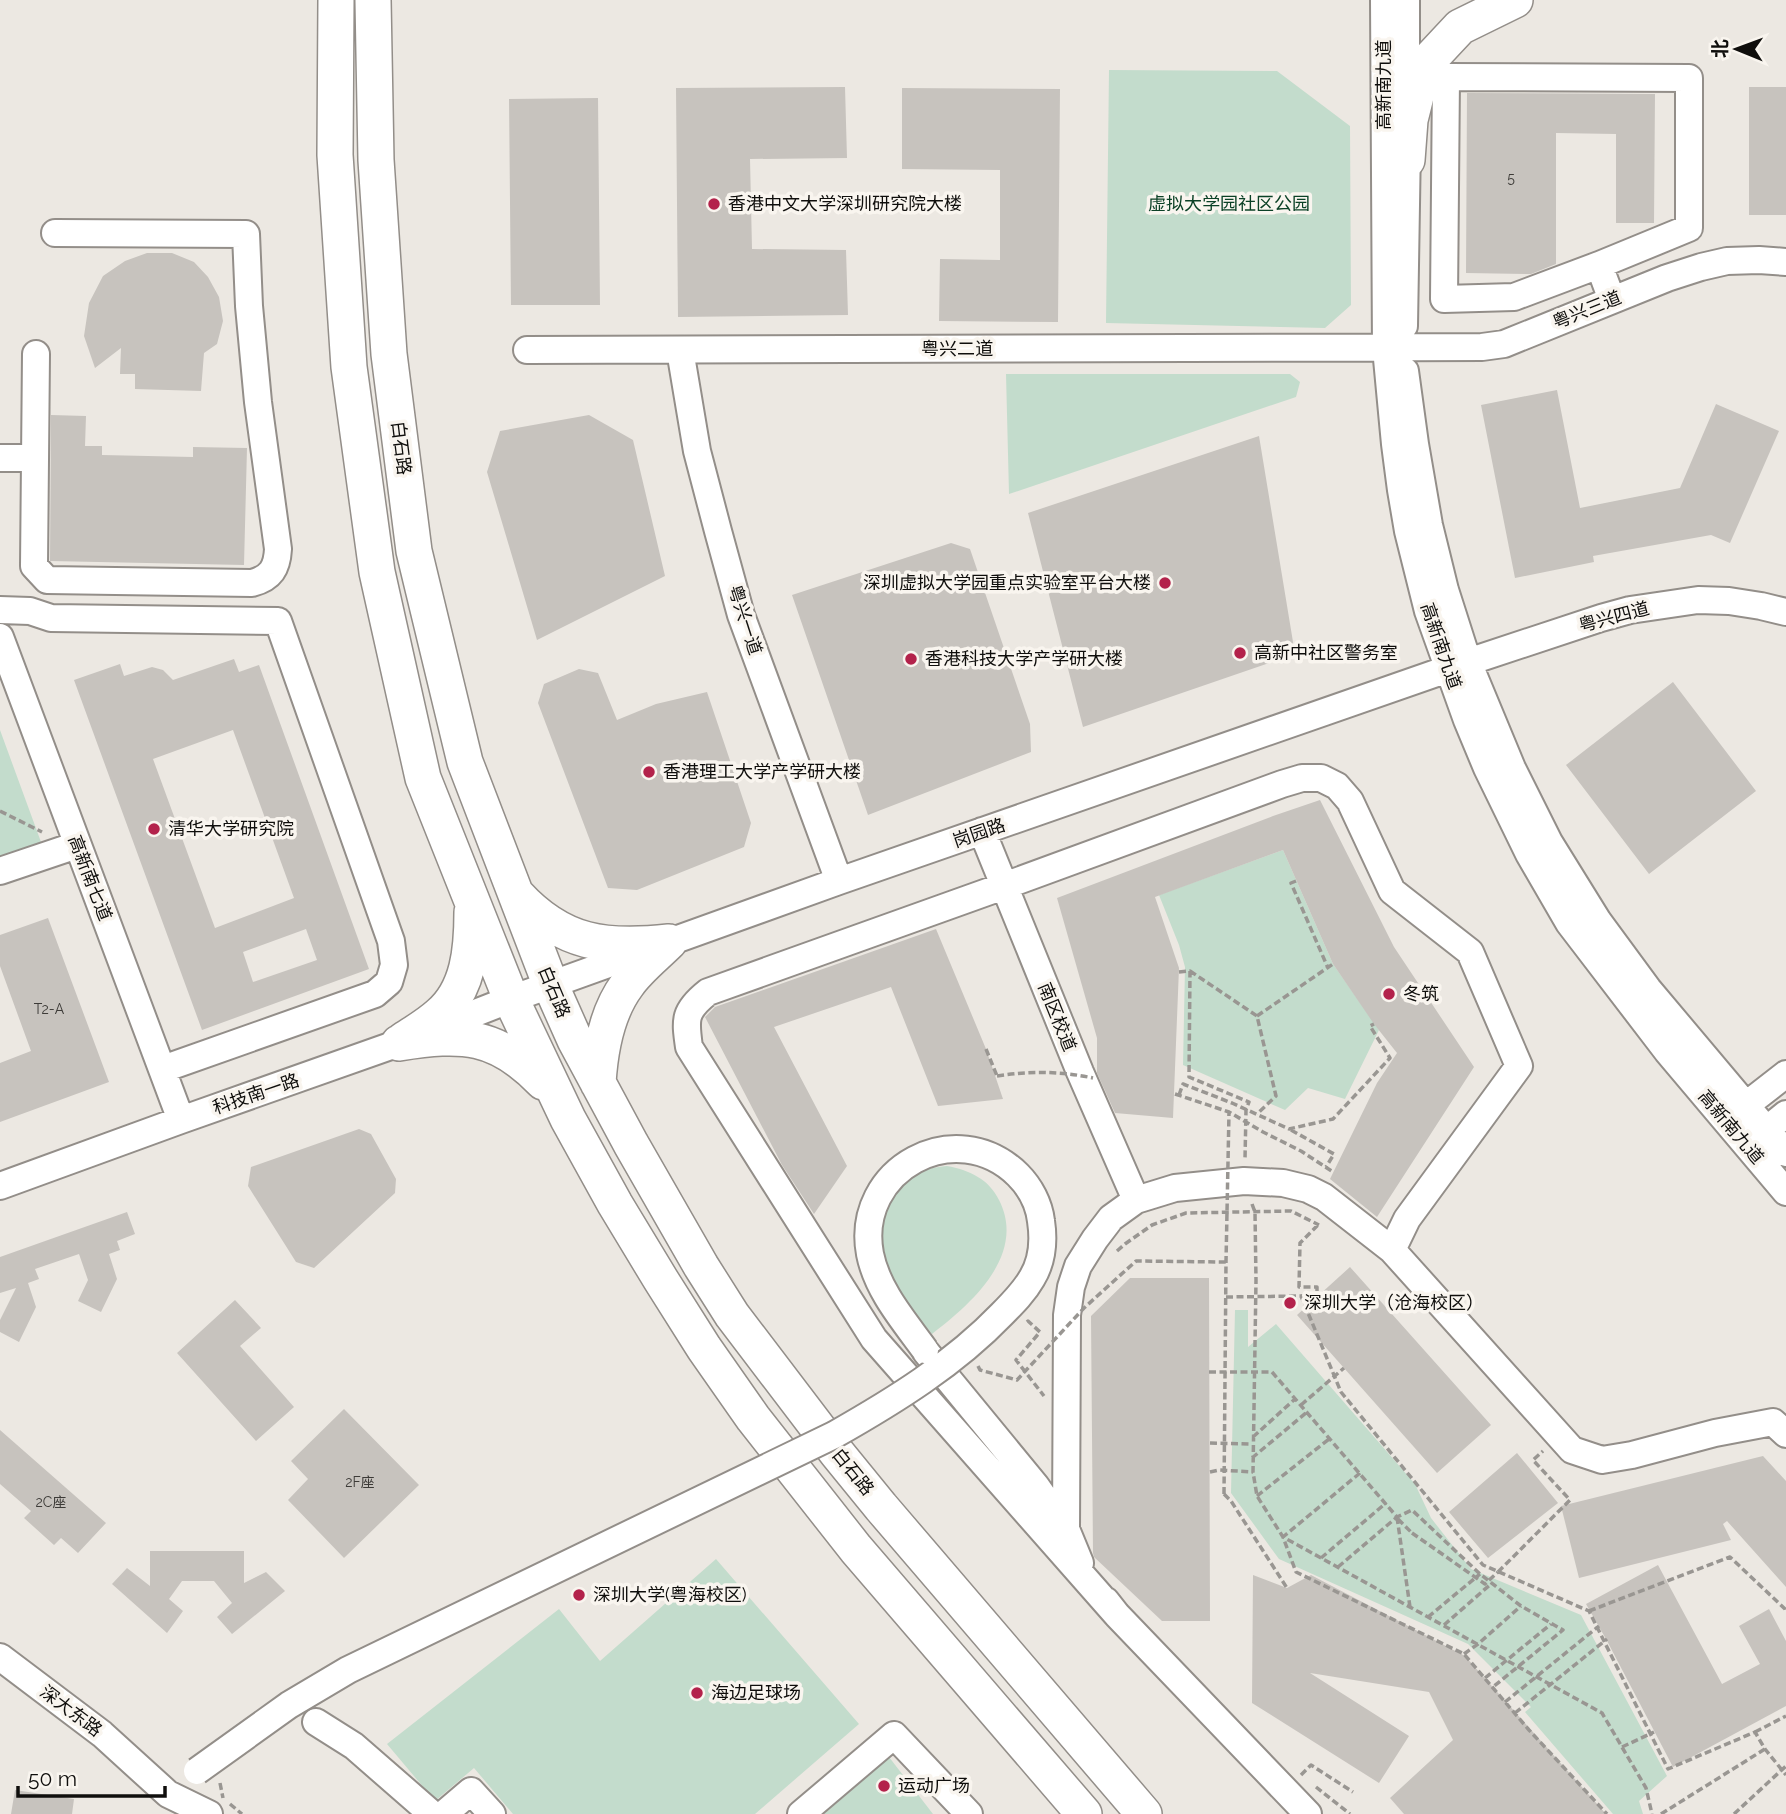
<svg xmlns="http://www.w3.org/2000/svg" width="1786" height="1814" viewBox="0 0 1786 1814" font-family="Raleway,'Noto Sans SC',sans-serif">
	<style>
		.green { fill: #c3dccc }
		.building { fill: #c7c3be; fill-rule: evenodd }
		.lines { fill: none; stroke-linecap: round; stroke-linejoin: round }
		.minor-casing { stroke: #938e89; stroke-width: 30 }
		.major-casing { stroke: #938e89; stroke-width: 38 }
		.path { stroke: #999692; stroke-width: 3.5; stroke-dasharray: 7 3.5; stroke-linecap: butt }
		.minor { stroke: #fff; stroke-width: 26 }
		.major { stroke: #fff; stroke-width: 35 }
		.minor-bridge-casing { stroke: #938e89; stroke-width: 30; stroke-linecap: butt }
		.path-bridge { stroke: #999692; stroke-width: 3.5; stroke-dasharray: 7 3.5; stroke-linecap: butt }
		.minor-bridge { stroke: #fff; stroke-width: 26 }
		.poi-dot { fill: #b3224b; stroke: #f9f5ef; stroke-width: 2.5 }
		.labels { text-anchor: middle; stroke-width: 7; stroke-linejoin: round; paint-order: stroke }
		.number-label { font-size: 14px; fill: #3d3b38 }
		.street-label { font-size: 18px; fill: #0f0e0c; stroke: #f9f5ef }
		.poi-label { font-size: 18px; fill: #0f0e0c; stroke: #f9f5ef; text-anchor: start }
		.park-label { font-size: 18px; fill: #0b4126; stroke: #f9f5ef }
	</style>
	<rect width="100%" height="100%" fill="#ece8e2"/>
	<!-- green -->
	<path class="green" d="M1109,70L1277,71L1350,126L1351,305L1325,328L1106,323Z
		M1006,374H1290L1300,382L1296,397L1009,494Z
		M0,730L41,842L0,856Z
		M1283,850L1333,964L1379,1030L1345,1099L1308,1088L1285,1110L1183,1065L1185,967L1179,945L1159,895Z
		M947,1166C969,1170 989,1179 999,1200C1027,1255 971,1304 932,1334C912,1310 877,1268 879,1236C880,1225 886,1214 889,1204C896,1178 921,1168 947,1166Z
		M1235,1310H1248V1347L1276,1324L1415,1484L1431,1518L1471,1569L1581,1615L1667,1776L1639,1801L1643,1814H1613L1525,1712L1531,1707L1468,1644L1279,1559L1231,1493Z
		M716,1559L859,1724L755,1814H513L474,1768L435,1801L387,1744L559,1609L600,1661Z
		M889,1757L933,1814H824L889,1758Z"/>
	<!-- building -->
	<path class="building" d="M845,87L847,158L750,159L752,249L846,250L848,315L678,317L676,88Z
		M1749,87H1786V215H1749Z
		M902,88L1060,89L1058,322L939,321L940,259L1000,260V170L902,169Z
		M1467,93L1655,94L1654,223H1616V134L1556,133V264L1531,274L1466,273Z
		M598,98L600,305H511L509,99Z
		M147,253H172L194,262L208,277L219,297L223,321L217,344L204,353L201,391L135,389V374H120L121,348L95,368L84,336L89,303L103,276L125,261Z
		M1557,390L1580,508L1680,488L1716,404L1779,431L1730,543L1711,535L1593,556L1594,562L1515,578L1481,405Z
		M51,415L86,416L85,446H102V455L193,457V447L247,448L244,565L50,561Z
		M589,415L633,440L665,576L537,640L487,472L500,431Z
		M1259,436L1295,654L1083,727L1028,513Z
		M951,543L970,549L1030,724L1031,752L868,815L792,595Z
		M234,659L239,672L259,665L369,969L202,1030L74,680L120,664L124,676L152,667L163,670L173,680ZM233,730L294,898L215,928L153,759ZM306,929L317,960L253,982L243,952Z
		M579,669L598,673L617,720L656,704L707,692L751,823L744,847L637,890L608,888L538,703L544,684Z
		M1673,682L1756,791L1649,874L1566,765Z
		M1320,800L1394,947L1474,1067L1377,1217L1330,1179L1377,1083L1397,1053L1374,1024L1333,964L1283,850L1155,897L1179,968L1173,1118L1115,1113L1097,1073V1038L1057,898L1273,816Z
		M48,918L109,1082L0,1122V1063L31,1051L0,966V935Z
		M936,929L986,1049L1003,1099L938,1106L891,987L774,1027L847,1166L814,1214L782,1165L705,1017L715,1007Z
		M359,1129L371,1134L396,1179L395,1193L314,1268L296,1262L248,1186L251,1167Z
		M127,1212L135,1234L117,1241L120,1250L109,1254L117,1279L101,1312L78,1301L88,1280L79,1254L35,1269L39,1279L28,1283L36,1307L19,1342L0,1332V1320L16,1288L0,1293V1257Z
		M1350,1267L1491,1425L1437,1473L1297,1315Z
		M1130,1278H1209L1210,1621H1162L1094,1557L1093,1553L1091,1316Z
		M235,1300L261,1328L240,1346L294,1407L256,1441L177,1353Z
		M344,1409L419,1485L344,1558L288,1500L308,1479L291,1461Z
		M0,1430L106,1523L78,1553L61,1538L54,1545L24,1518L31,1511L0,1484Z
		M1517,1453L1558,1503L1488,1558L1449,1512Z
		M1763,1456L1786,1481V1587L1727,1521L1723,1524L1731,1540L1579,1578L1561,1506Z
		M150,1551H244V1583L266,1572L285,1591L232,1634L217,1617L232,1603L214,1581H182L169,1599L183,1611L167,1633L112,1584L127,1568L150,1586Z
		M1658,1565L1722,1684L1760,1664L1739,1626L1769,1609L1786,1641V1706L1673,1767L1606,1639L1586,1604Z
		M1253,1575L1287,1588L1311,1575L1465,1656L1606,1814H1404L1390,1798L1453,1740L1429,1692L1310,1673L1409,1736L1379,1783L1252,1703Z
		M15,1790L74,1799L72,1814H11Z"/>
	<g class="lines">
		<defs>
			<path id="minor" d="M1384,0L1386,348L1395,444L1401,490L1408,531L1428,611L1467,720L1487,768L1529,854L1569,923L1667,1051L1786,1192
				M1406,0V106
				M1599,265L1514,297L1444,299L1446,77L1689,78V228L1599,265L1612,300
				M1404,326L1407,144
				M527,350L1482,347L1504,344L1667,278L1701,267L1727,261L1759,260L1786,262
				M680,350L697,451L718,531L741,615L839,881
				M36,354L34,566L47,580L252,583C271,578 277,568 278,549L258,402L249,306L246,234L55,233
				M1405,371L1415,444L1429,525L1445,590L1468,662L1512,768L1549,842L1598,921L1648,989L1786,1153
				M0,458H35
				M0,610L30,611L51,618L278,621L391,941L394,965L389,982L375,994L163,1069
				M0,637L181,1120
				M982,831L1080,1072L1136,1200
				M0,871L77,845
				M1732,1116L1786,1074
				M1754,1140L1786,1114
				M0,1186L181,1120L399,1043L511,999L839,881L1468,662L1601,618L1630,610L1698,600L1729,601L1761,606L1786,612
				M926,1352L1036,1486L1066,1529
				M1080,1563L1066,1529L1067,1315L1071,1287L1078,1266L1095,1239L1111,1218L1136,1200L1175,1188L1244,1181L1283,1183L1308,1189L1324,1197L1392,1250L1572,1450L1602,1460L1632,1455L1715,1433L1773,1422L1786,1434
				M1106,1601L1117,1615L1308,1814
				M1117,1615L874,1339L689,1047C685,1019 684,1011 708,992L1004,886L1282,784L1302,778H1321L1337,786L1350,801L1392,891L1470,952L1519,1066L1407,1219L1392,1250
				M0,1657L102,1734L168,1794L209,1814
				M316,1722L354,1746L432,1814
				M444,1814L471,1791L492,1814
				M801,1814L894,1735L969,1814"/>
			<path id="major" d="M336,0L335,155L349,367L377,572L423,778L511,999L568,1119L615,1204L661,1280L704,1348L753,1418L856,1549L1084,1814
				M373,0L376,160L389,354L414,551L465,762L551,986L575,1040L631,1144L701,1266L732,1315L837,1453L881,1507L1144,1814
				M1407,160L1410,120L1418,88L1431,58L1460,27L1515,0
				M517,895C562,944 606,949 669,942
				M402,1041C414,1033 428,1025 439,1015C469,990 472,948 472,912
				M399,1043C462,1033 497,1034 543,1082
				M598,1083C600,1050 607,1012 627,985C638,969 655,956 669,942"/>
		</defs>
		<!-- minor casing -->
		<use href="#minor" class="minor-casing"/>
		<!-- major casing -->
		<use href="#major" class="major-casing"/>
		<!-- path -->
		<path class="path" d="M0,811L42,832
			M1296,881L1291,883L1328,968
			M1190,971L1257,1016L1276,1096L1257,1114
			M1179,972L1190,971L1189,1077L1249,1102L1246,1110L1245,1159
			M1257,1016L1333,964
			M986,1049L997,1076
			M1179,1095L1183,1084L1232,1103L1289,1129L1333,1119L1390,1058L1370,1026L1374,1024
			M1291,1130L1334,1154L1326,1167
			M1252,1204L1255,1212L1256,1280L1253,1472L1257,1496L1283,1537L1602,1713L1646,1788L1652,1814
			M1117,1251L1125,1244L1152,1225L1186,1213L1291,1211L1319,1225
			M1301,1296H1317V1287H1299L1300,1243L1318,1225
			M1027,1322L1028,1321L1040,1332L1016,1360L1044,1396
			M1209,1372H1272L1397,1517L1412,1510L1480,1574L1521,1606L1563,1630L1493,1687
			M1301,1405L1344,1368
			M1253,1437L1295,1399
			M1210,1443L1252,1444
			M1252,1458L1307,1412
			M1210,1472L1219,1470L1253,1472
			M1360,1473L1283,1537L1296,1572L1464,1654L1529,1730L1607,1814
			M1224,1494L1231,1501L1287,1588
			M1257,1496L1329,1439
			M1397,1517L1410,1607
			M1398,1519L1412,1533
			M1321,1558L1386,1503
			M1338,1567L1397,1517
			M1498,1572L1570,1500L1533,1460L1543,1451
			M1589,1611L1730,1557L1785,1609L1786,1612
			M1428,1617L1480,1574
			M1444,1625L1492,1583
			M1464,1654L1478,1644L1521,1606
			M1485,1678L1551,1624
			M1505,1702L1599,1626
			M1515,1713L1607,1639
			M1755,1732L1786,1716
			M1622,1747L1654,1732
			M1301,1775L1311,1765L1353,1792
			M1316,1787L1350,1814
			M230,1804L242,1814
			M1661,1814L1765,1749
			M1734,1814L1786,1766"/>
		<!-- minor -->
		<use href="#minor" class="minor"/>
		<!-- major -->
		<use href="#major" class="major"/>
		<defs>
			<path id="minor-bridge" d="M197,1771L289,1705L348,1670L834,1435C894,1401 954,1364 1002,1314C1013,1303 1024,1292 1032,1278C1043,1260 1044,1241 1041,1221C1039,1204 1030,1187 1018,1175C956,1114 854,1169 870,1254C877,1290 904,1321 925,1350"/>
		</defs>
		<!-- minor-bridge casing -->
		<use href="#minor-bridge" class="minor-bridge-casing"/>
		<!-- path-bridge -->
		<path class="path-bridge" d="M997,1076C1030,1071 1060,1071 1093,1078
			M1175,1094L1229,1112L1263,1132L1301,1151L1333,1172
			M1226,1297L1301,1296L1341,1392L1483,1565L1589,1611L1668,1769L1755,1732L1765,1749L1786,1775
			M978,1366L980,1370L1017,1380L1084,1308L1136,1261L1226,1262
			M1224,1494L1226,1262L1229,1112
			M1412,1533L1485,1584L1498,1572
			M220,1783L223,1798"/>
		<!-- minor-bridge -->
		<use href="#minor-bridge" class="minor-bridge"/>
	</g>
	<!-- markers -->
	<g class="poi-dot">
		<circle cx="714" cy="204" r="7"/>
		<circle cx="1165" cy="583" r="7"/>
		<circle cx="1240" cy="653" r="7"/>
		<circle cx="911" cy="659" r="7"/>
		<circle cx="649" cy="772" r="7"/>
		<circle cx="154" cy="829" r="7"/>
		<circle cx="1389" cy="994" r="7"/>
		<circle cx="1290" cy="1303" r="7"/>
		<circle cx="579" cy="1595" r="7"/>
		<circle cx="697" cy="1693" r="7"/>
		<circle cx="884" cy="1786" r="7"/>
	</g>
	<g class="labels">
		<!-- number labels -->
		<g class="number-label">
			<text x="1511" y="183">5</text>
			<text x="49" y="1014">T2-A</text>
			<text x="360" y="1487">2F座</text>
			<text x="51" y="1507">2C座</text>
		</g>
		<!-- street labels -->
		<g class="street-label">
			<text transform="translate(1384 85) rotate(-90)" y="6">高新南九道</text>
			<text transform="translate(1587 310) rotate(-22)" y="6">粤兴三道</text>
			<text x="957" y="355">粤兴二道</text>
			<text transform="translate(401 448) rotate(83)" y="6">白石路</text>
			<text transform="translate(1614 617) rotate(-15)" y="6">粤兴四道</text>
			<text transform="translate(745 620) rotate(72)" y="6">粤兴一道</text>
			<text transform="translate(1441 646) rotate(71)" y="6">高新南九道</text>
			<text transform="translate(979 833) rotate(-19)" y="6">岗园路</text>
			<text transform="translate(90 878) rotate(69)" y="6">高新南七道</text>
			<text transform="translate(554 992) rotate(67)" y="6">白石路</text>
			<text transform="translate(1057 1017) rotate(68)" y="6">南区校道</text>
			<text transform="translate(256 1094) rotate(-19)" y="6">科技南一路</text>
			<text transform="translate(1731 1127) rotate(50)" y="6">高新南九道</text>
			<text transform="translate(853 1472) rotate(51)" y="6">白石路</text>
			<text transform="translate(71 1711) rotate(37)" y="6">深大东路</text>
		</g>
		<!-- poi labels -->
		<g class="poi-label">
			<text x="728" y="210">香港中文大学深圳研究院大楼</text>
			<text x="1151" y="589" text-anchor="end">深圳虚拟大学园重点实验室平台大楼</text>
			<text x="1254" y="659">高新中社区警务室</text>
			<text x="925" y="665">香港科技大学产学研大楼</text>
			<text x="663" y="778">香港理工大学产学研大楼</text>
			<text x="168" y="835">清华大学研究院</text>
			<text x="1403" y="1000">冬筑</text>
			<text x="1304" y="1309">深圳大学（沧海校区）</text>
			<text x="593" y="1601">深圳大学(粤海校区)</text>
			<text x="711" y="1699">海边足球场</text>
			<text x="898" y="1792">运动广场</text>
		</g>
		<!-- park labels -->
		<g class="park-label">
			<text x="1229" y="210">虚拟大学园社区公园</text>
		</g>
	</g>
	<!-- north arrow -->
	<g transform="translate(1737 49) rotate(271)" stroke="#f9f5ef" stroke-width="5" paint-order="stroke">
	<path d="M0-5L12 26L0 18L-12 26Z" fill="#0f0e0c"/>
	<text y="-10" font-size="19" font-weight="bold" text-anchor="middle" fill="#0f0e0c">北</text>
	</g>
	<!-- scale -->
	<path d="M18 1786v10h147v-10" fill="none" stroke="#0f0e0c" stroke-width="3.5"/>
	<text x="28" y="1786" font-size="21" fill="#0f0e0c" stroke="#f9f5ef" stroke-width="5" paint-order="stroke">50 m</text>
</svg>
